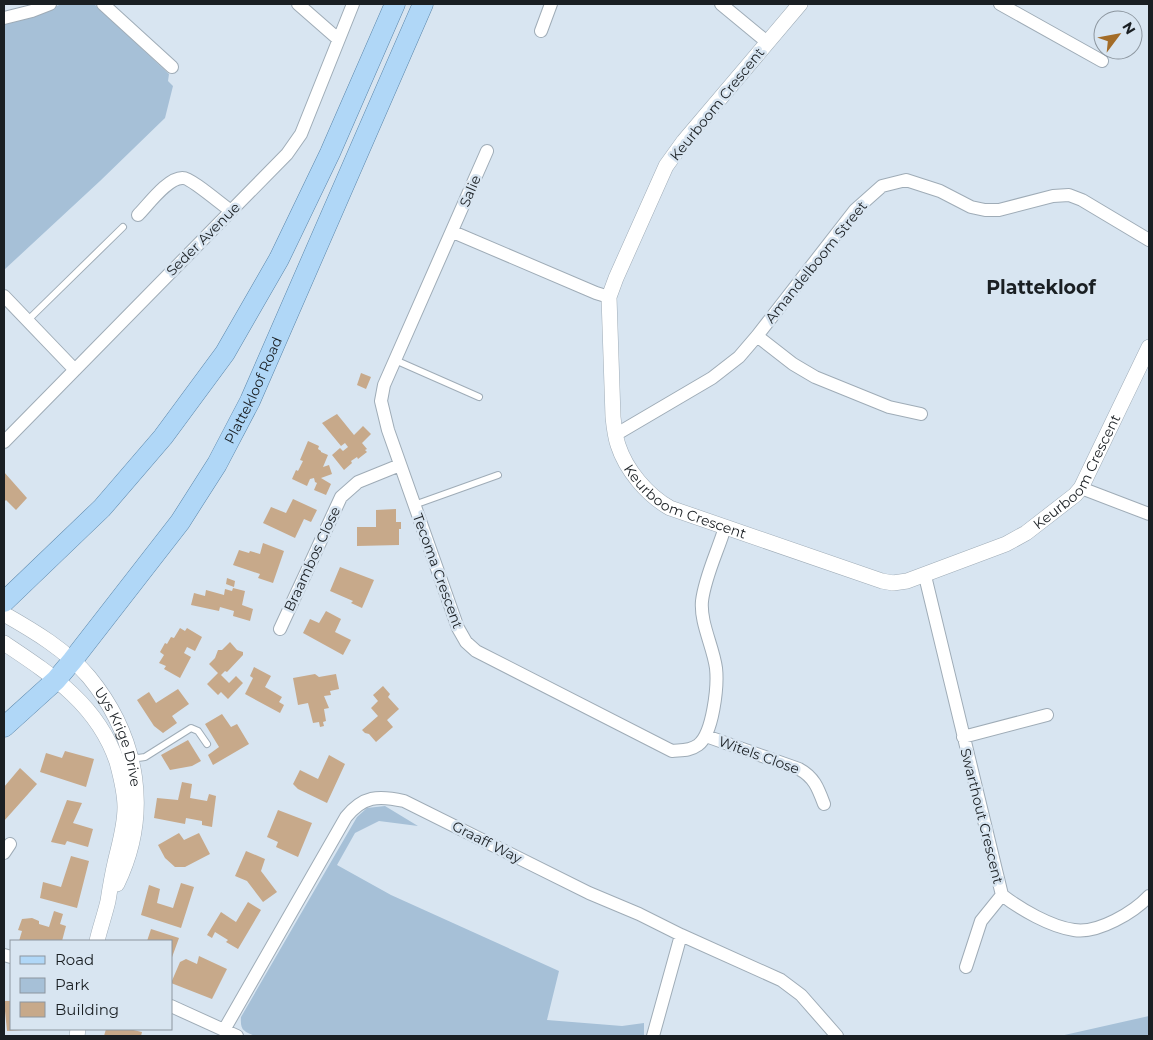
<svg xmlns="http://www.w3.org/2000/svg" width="1153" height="1040" viewBox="0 0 1153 1040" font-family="Montserrat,sans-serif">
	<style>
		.green { fill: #a6c0d7 }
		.building { fill: #c7a98a }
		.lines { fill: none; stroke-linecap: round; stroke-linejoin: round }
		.service-casing { stroke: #9facb7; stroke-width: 8 }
		.minor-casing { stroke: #9facb7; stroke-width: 14 }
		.tertiary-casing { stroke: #9facb7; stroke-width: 16 }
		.primary-casing { stroke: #5a86aa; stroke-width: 21 }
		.service { stroke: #fff; stroke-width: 6 }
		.minor { stroke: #fff; stroke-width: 12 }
		.tertiary { stroke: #fff; stroke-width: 15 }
		.primary { stroke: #b0d7f7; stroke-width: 20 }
		.labels { text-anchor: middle; stroke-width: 5; stroke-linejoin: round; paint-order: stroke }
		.street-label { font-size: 14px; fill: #1a1f23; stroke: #d8e5f1 }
		.district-label { font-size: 19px; font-weight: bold; fill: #1a1f23; stroke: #d8e5f1 }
	</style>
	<rect width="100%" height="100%" fill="#d8e5f1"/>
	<!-- green -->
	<path class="green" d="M62,4H94L169,74L168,81L173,86L165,118L100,181L4,270V23L19,20Z
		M385,806L418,826L379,821L355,833L337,865L391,895L559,971L547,1020L622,1026L644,1023V1036H255C244,1031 240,1031 241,1017L357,817L367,808Z
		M1149,1016V1036H1060Z"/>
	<!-- building -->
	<path class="building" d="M361,373L371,377L366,389L357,385Z
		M337,414L354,435L363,426L371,434L362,443L367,449L365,450L367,452L358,459L357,457L351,461L352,463L344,470L332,455L340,448L343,451L348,447L345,443L341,446L322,423Z
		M308,441L319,446L318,449L321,451V452L328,455L323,467L329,465L332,474L321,478L331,484L326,495L314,490L317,483L315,482L314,478L310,479L307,486L292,479L296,470L298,471L303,461L300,460Z
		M4,472L27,498L16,510L6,500L4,502Z
		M293,499L317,510L311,522L304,519L295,538L263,523L271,507L286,513Z
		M396,509V522H401V529H399V545L357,546V527H376V510Z
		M263,543L284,551L273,583L258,578L260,574L233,565L239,550L249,553L250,551L260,554Z
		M340,567L374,580L362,608L351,603L353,601L330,591Z
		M227,578L235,581L234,587L226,584Z
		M233,588L245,591L242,605L253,609L250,621L233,616L234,611L220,607L219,611L191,605L194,593L205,596L206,590L224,595L225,589L232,591Z
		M326,611L341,619L335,632L351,640L343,655L303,633L310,619L319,623Z
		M180,628L185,631L187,628L202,637L195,651L187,647L184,653L191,657L180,678L164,669L166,666L159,663L164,655L160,652L165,643L167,644L171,637L174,638Z
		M230,642L237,650L243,652V655L227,672L225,671L221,675L229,683L236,676L243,683L228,699L221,692L218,695L207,684L218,673L209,664L215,658L218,650H222Z
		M254,667L271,676L265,687L282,697L279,702L284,705L280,713L245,694L253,678L250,676Z
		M315,674L319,677L336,674L339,689L330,691L331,695L324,696L329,708L324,709L326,721L323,722L324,726L320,727L319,722L313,723L308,703L298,705L293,678Z
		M383,686L390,694L388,697L399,709L387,720L393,727L376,742L369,734L365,733L362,730L378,716L371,708L378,701L373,695Z
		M178,689L189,704L172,716L177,723L163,733L154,726L137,700L149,692L156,703Z
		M222,714L231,727L237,724L249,744L213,765L208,755L219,747L205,724Z
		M188,740L201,761L192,766L170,770L161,755Z
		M65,751L94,759L86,787L40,772L46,753L62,758Z
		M329,755L345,764L327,803L298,789L293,784L300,770L318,779Z
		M20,768L37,784L4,821V787Z
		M182,782L192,784L190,798L207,801L209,794L216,796L212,827L202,825V821L186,818L185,824L154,818L157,798L178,800Z
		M67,800L82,803L73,823L93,829L88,847L67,841L65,845L51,842Z
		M278,810L312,823L298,857L276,847L278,842L267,837Z
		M179,833L184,840L199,833L210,854L185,867H175L165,858L158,845Z
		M246,851L265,859L261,871L277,892L263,902L247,881L235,876Z
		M71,856L89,861L77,908L40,898L43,882L61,887Z
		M181,883L194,887L181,928L141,915L149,885L160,889L157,903L173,908Z
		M248,902L261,910L238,949L226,942L228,940L215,932L212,938L207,935L221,912L236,922Z
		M54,911L63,914L60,924L66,926L62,941H19L22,931L18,930L22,919L32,918L39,921V924L49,927Z
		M151,929L179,938L171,960V941H147Z
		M199,956L227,969L212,999L171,983L180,962L186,959L197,964Z
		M4,1001H11V1029H25V1030L7,1031Z
		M106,1029H129L142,1032L141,1036H104Z"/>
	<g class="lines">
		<defs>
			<path id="service" d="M27,321L123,227
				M395,360L479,397
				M414,505L498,475
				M131,755L138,758L145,757L191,728L198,731L207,744"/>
			<path id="minor" d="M103,4L172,67
				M298,4L338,39
				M721,4L767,42
				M1000,4L1102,61
				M4,18L32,11L50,4
				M541,31L551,4
				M487,151L384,385L381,401L388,430L458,628L466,642L476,651L672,751C681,750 690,751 698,745C713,734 718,686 716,668C713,646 700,623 702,601C705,576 718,551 725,527
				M138,215C148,205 168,177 183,178C191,178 222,205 231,211
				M453,232L596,293L609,297
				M4,296L75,370
				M757,336L793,364L815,377L889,407L921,414
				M615,435L712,378L739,357L757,336L855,210L882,186L906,180L940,191L971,207L985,210H999L1053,196L1069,195L1082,200L1149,240
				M4,442L287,154L301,134L353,4
				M1081,488L1149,514
				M925,576L1002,895C1020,909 1051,927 1074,930C1098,934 1134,912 1149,896
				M280,629L341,497L358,482L400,465
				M706,736L799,769C814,777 818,788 824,804
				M963,737L1047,715
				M4,853L10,844
				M4,955L11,957
				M966,967L981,921L1002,895
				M171,1006L237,1036
				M224,1030L346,817C363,796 378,795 404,801L589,893L639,914L681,935L781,980L801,995L837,1036
				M653,1036L681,935"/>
			<g id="tertiary">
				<path id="s1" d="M800,4L684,141L666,166L616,278L609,297L613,417C614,427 615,436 618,445C626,470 647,495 670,508L882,581L893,583L907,581L1006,544L1026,533L1075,495L1081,488L1149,347"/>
				<path id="s2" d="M4,614C34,631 66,650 89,677C139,738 151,814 117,884"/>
				<path d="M4,643C52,675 98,705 117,762C121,777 125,792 125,807C125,827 119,845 115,863C112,876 110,888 108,901C105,914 100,928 97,941"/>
				<path d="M77,1036L78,1029"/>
			</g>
			<g id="primary">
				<path d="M4,602L102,508L163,437L225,353L279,259L330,153L395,4"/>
				<path id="s3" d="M4,727L56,680L72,661L180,522L217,464L250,401L423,4"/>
			</g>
		</defs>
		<!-- service casing -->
		<use href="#service" class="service-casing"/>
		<!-- minor casing -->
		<use href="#minor" class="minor-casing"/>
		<!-- tertiary casing -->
		<use href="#tertiary" class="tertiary-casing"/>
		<!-- primary casing -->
		<use href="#primary" class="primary-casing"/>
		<!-- service -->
		<use href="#service" class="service"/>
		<!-- minor -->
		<use href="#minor" class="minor"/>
		<!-- tertiary -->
		<use href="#tertiary" class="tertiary"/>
		<!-- primary -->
		<use href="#primary" class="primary"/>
	</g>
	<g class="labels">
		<!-- street labels -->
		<g class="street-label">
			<text transform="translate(717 104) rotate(-51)" y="5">Keurboom Crescent</text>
			<text transform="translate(470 191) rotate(-67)" y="5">Salie</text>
			<text transform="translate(203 239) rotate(-45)" y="5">Seder Avenue</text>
			<text transform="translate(816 262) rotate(-51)" y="5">Amandelboom Street</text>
			<text dy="5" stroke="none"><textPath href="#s3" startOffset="422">Plattekloof Road</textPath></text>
			<text dy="5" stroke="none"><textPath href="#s1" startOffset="1045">Keurboom Crescent</textPath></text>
			<text dy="5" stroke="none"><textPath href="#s1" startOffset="595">Keurboom Crescent</textPath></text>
			<text transform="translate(312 559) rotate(-65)" y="5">Braambos Close</text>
			<text transform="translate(438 571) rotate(70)" y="5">Tecoma Crescent</text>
			<text dy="5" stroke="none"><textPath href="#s2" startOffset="174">Uys Krige Drive</textPath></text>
			<text transform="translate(759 755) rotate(20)" y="5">Witels Close</text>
			<text transform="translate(982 816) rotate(76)" y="5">Swarthout Crescent</text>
			<text transform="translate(487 842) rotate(27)" y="5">Graaff Way</text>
		</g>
		<!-- district labels -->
		<g class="district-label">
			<text x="1041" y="294">Plattekloof</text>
		</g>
	</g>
	<!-- border -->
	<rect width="1153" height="1040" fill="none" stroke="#1a1f23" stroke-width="10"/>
	<!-- legend -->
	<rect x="10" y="940" width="162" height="90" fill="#d8e5f1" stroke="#8c969f"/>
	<rect x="20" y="956" width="25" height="8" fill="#b0d7f7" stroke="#8c969f"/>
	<text x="55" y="965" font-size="15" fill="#1a1f23">Road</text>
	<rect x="20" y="978" width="25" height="15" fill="#a6c0d7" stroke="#8c969f"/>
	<text x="55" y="990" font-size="15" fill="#1a1f23">Park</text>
	<rect x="20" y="1002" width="25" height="15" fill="#c7a98a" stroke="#8c969f"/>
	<text x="55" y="1015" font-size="15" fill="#1a1f23">Building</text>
	<!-- north arrow -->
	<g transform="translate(1118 35) rotate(58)"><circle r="24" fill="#d8e5f1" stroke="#8c969f"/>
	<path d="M0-4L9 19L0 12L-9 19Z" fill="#a36c28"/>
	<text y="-8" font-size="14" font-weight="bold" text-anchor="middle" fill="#1a1f23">N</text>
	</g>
</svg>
